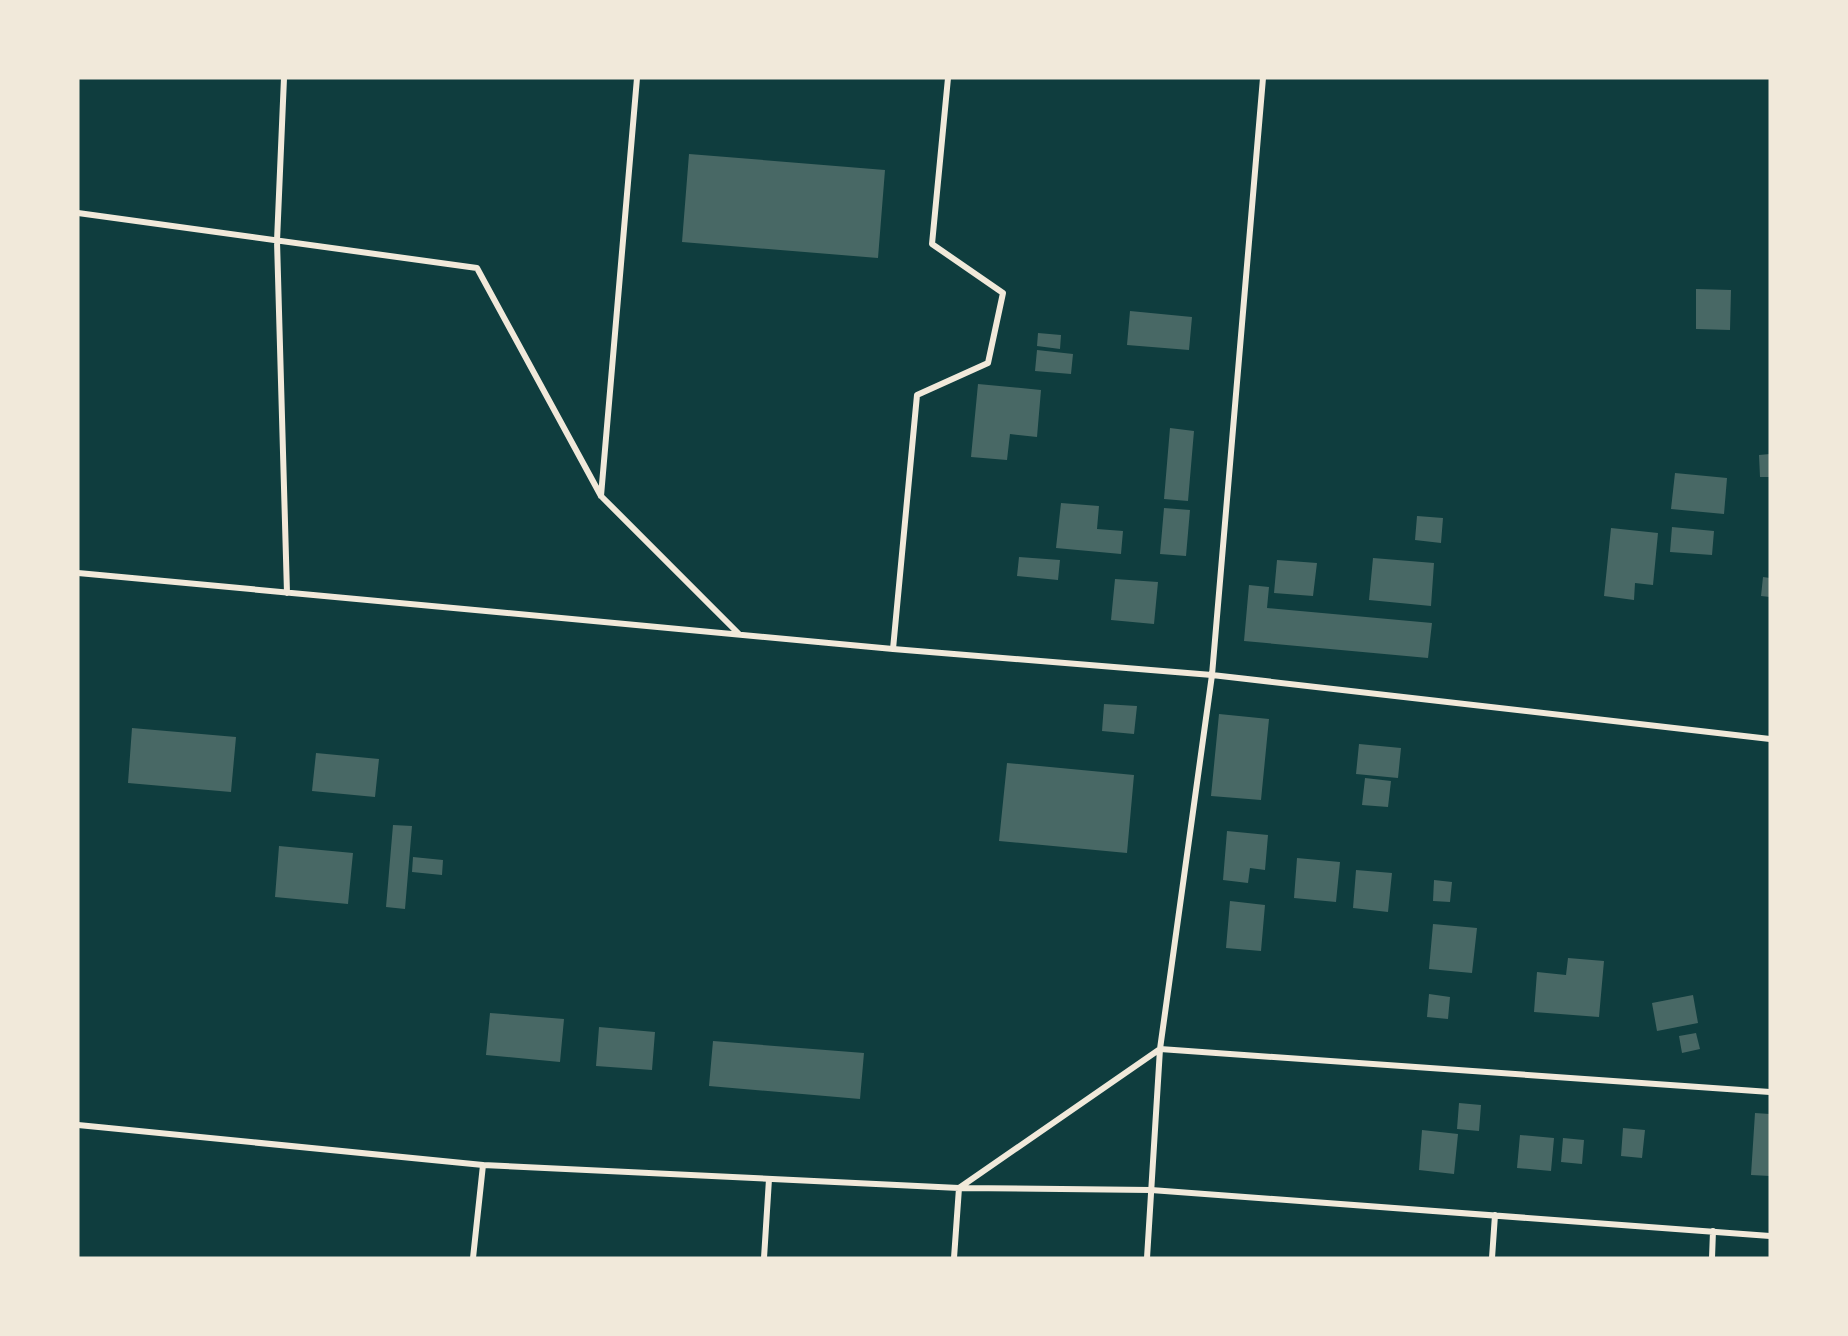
<svg xmlns="http://www.w3.org/2000/svg" width="1848" height="1336" viewBox="0 0 1848 1336" font-family="'Roboto Condensed',sans-serif">
	<style>
		.building { fill: #486865 }
		.lines { fill: none; stroke-linecap: round; stroke-linejoin: round }
		.minor { stroke: #f1e9da; stroke-width: 6 }
	</style>
	<rect width="100%" height="100%" fill="#0f3d3e"/>
	<!-- building -->
	<path class="building" d="M689,154L885,170L878,258L682,242Z
		M1696,289L1731,290L1730,330L1696,329Z
		M1130,311L1192,317L1189,350L1127,345Z
		M1038,333L1061,335L1060,349L1037,346Z
		M1037,350L1073,354L1071,374L1035,371Z
		M978,384L1041,390L1037,437L1010,434L1007,460L971,457Z
		M1170,428L1194,431L1188,501L1164,499Z
		M1770,454V477H1760L1759,455Z
		M1675,473L1727,478L1724,514L1671,509Z
		M1061,503L1099,506L1097,529L1123,531L1121,554L1056,548Z
		M1164,508L1190,510L1186,556L1160,554Z
		M1417,516L1443,518L1441,543L1415,540Z
		M1672,527L1714,531L1712,555L1670,552Z
		M1611,528L1658,533L1653,585L1635,583L1634,600L1604,596Z
		M1019,557L1060,560L1058,580L1017,576Z
		M1373,558L1434,563L1431,606L1369,600Z
		M1277,560L1317,563L1313,596L1274,593Z
		M1763,577L1770,578V597L1761,596Z
		M1115,579L1158,582L1154,624L1111,620Z
		M1249,585L1269,587L1267,608L1432,623L1428,658L1244,641Z
		M1104,704L1137,706L1134,734L1102,731Z
		M1219,714L1269,719L1261,800L1211,796Z
		M132,728L236,737L231,792L128,783Z
		M1359,744L1401,748L1398,778L1356,774Z
		M316,753L379,759L375,797L312,791Z
		M1007,763L1134,775L1127,853L999,841Z
		M1365,778L1391,781L1388,807L1362,805Z
		M393,825L412,826L405,909L386,907Z
		M1227,831L1268,835L1265,870L1250,868L1248,883L1223,880Z
		M279,846L353,853L348,904L275,897Z
		M413,857L443,860L442,875L412,872Z
		M1297,858L1340,862L1336,902L1294,898Z
		M1356,870L1392,873L1388,912L1353,908Z
		M1434,880L1452,882L1450,902L1433,901Z
		M1230,901L1265,905L1261,951L1226,948Z
		M1433,924L1477,928L1472,973L1429,969Z
		M1568,958L1604,961L1599,1017L1534,1012L1537,972L1566,975Z
		M1429,994L1450,997L1448,1019L1427,1017Z
		M1693,995L1698,1023L1657,1031L1652,1003Z
		M490,1013L564,1019L560,1062L486,1055Z
		M599,1027L655,1032L652,1070L596,1066Z
		M1696,1033L1700,1049L1682,1053L1679,1036Z
		M713,1041L864,1053L860,1099L709,1086Z
		M1459,1103L1481,1105L1479,1131L1457,1129Z
		M1755,1113L1770,1114V1176L1751,1175Z
		M1623,1128L1645,1130L1642,1158L1621,1156Z
		M1422,1130L1458,1134L1454,1174L1419,1170Z
		M1520,1135L1554,1138L1551,1171L1517,1168Z
		M1563,1138L1584,1140L1582,1164L1561,1162Z"/>
	<g class="lines">
		<!-- minor -->
		<path class="minor" d="M284,78L277,241L287,593
			M78,213L477,268L601,496L739,634
			M601,496L637,78
			M78,573L893,649L1212,675L1770,739
			M893,649L917,395L988,363L1003,293L932,244L948,78
			M78,1125L483,1165L959,1188L1151,1190L1770,1236
			M473,1258L483,1165
			M764,1258L769,1179
			M954,1258L959,1188L1160,1049L1770,1092
			M1147,1258L1160,1049L1212,675L1263,78
			M1492,1258L1495,1215
			M1712,1258L1713,1231"/>
	</g>
	<!-- border -->
	<rect width="1848" height="1336" fill="none" stroke="#f1e9da" stroke-width="159"/>
</svg>
